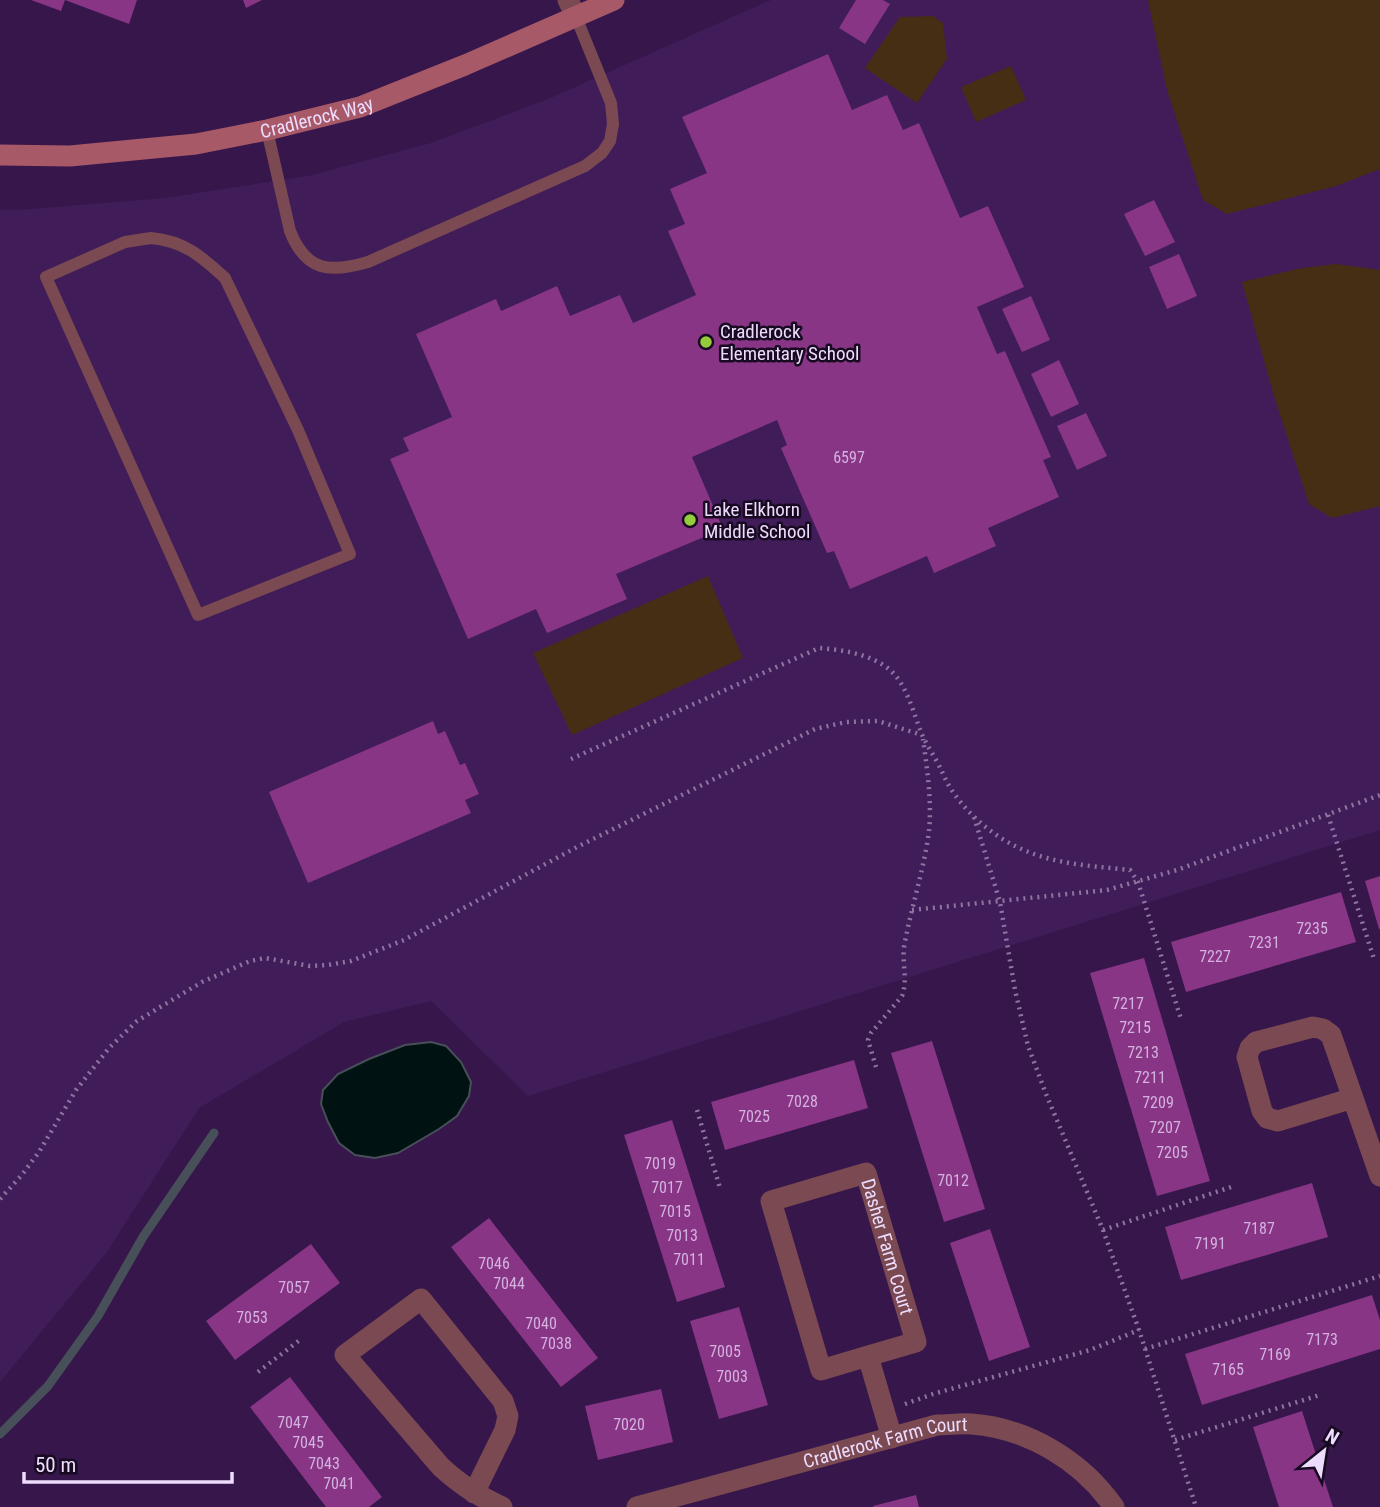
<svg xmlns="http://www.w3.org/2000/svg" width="1380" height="1507" viewBox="0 0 1380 1507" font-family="'Roboto Condensed',sans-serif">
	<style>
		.built { fill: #401d59 }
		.green { fill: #452e13 }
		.water { fill: #001312; stroke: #474f58; stroke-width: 2 }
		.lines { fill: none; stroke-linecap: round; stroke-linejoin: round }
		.stream { stroke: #474f58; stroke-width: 9 }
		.building { fill: #873584 }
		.path { stroke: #8e75a0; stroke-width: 4.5; stroke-dasharray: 2 5; stroke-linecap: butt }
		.lane { stroke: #7a4951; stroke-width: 12 }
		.street { stroke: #7a4951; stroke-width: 21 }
		.secondary { stroke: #a75968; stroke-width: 21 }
		.poi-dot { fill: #94cc3c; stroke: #170a21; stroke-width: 2.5 }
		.labels { text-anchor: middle; stroke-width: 5; stroke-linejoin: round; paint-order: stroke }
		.number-label { font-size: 16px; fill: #d4b2df }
		.street-label { font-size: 19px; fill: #eddcfd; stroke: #170a21 }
		.poi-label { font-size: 19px; fill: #eddcfd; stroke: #170a21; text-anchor: start }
	</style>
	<rect width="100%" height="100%" fill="#36164b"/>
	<!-- built -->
	<path class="built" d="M771,0H1380V830L528,1096L431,1001L344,1022L199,1108L107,1252L0,1382V210H20L165,198L308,176L431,143L546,100Z"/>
	<!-- green -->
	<path class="green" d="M1148,0H1380V169L1336,186L1227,214L1203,200L1167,90Z
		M933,16L943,23L947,59L917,103L865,68L900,17Z
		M1011,66L1026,100L976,122L961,87Z
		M1336,264L1380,270V506L1332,518L1309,504L1274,396L1242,282L1302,268Z
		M708,576L743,658L572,735L533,653Z"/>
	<!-- water -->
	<path class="water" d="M431,1042L446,1046L461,1062L471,1082L469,1096L457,1116L439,1129L398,1153L375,1158L355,1155L339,1143L328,1122L321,1104L323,1090L338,1074L369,1059L405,1045Z"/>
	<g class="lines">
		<!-- stream -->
		<path class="stream" d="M0,1434L48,1386L98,1316L143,1237L214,1133"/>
	</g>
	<!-- building -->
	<path class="building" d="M31,0H137L129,24L65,0L61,11Z
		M243,0H262L246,8Z
		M856,0H883L890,4L865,44L839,28Z
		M828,54L852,110L887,95L903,130L919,123L960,218L988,206L1024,287L977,307L997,354L1005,351L1051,457L1043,460L1059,497L988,528L996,546L934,573L927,556L850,589L834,551L827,553L781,448L787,445L777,420L692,457L723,529L616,574L627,599L547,633L536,609L468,639L390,459L409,451L403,438L452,417L416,334L496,299L501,311L557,286L570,316L620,295L633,323L696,295L668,231L685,224L670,189L707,173L682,117Z
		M1154,200L1175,242L1145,256L1124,214Z
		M1179,254L1197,296L1167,309L1149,267Z
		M1031,296L1050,340L1022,352L1002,309Z
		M1059,360L1079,404L1051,417L1031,374Z
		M1086,413L1107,456L1077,470L1057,426Z
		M433,721L438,734L445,731L460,765L465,763L479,794L465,800L471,813L308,883L269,792Z
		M1380,876V929H1379L1365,881Z
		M1341,892L1356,942L1186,992L1171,942Z
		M1144,958L1210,1181L1157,1196L1090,973Z
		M932,1041L985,1209L944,1222L891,1053Z
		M854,1060L868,1108L725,1150L711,1102Z
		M672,1120L725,1287L677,1302L624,1135Z
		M1312,1183L1328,1237L1181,1280L1165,1227Z
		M489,1218L598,1358L561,1387L451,1247Z
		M990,1229L1030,1347L989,1361L950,1243Z
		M311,1244L340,1283L235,1360L206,1321Z
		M1372,1295L1380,1320V1349L1202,1405L1185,1354Z
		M739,1307L768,1405L719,1419L690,1321Z
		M290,1377L382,1497L369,1507H326L250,1407Z
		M661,1389L673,1442L598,1460L585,1406Z
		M1302,1411L1310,1436L1333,1507H1279L1261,1451L1253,1427Z
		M916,1495L919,1507H873V1506Z"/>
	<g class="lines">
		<!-- path -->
		<path class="path" d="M571,759L819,648C843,650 871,654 890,670C907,685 913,712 921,732C925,742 931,751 936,760C942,770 945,780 951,789C963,808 982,826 1001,838C1042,864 1083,865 1130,870L1138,882L1181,1019
			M1328,815L1374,959
			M974,817L1000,902L1015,990L1028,1046L1046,1094L1103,1230L1139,1330L1196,1507
			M912,910L1107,890L1177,870L1380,795
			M876,1067L868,1040L871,1033L902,996C908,980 902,964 904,947C911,908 924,870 929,831C932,801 927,768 923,739
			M697,1110L720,1188
			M0,1199L21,1176L39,1152L76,1090L109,1048L137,1021L202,982L250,961L265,958L310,966L328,965L351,961L404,940L579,846L815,729L846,722L878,721L922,735
			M1103,1230L1234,1186
			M1145,1349L1380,1276
			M258,1372L301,1339
			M905,1404L933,1394L1090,1350L1139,1330
			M1175,1440L1320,1395"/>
		<!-- lane -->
		<path class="lane" d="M267,130L290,231C306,272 330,273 368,262L585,166L602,153L610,141L613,124L611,103L576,17
			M151,238C184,241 201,256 225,278L298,430L350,554L198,615L46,277L125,242Z"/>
		<!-- street -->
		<g class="street">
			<path d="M568,0L576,17"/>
			<path d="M1353,1098L1278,1121L1267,1118L1262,1111L1247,1057L1250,1048L1256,1042L1313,1027L1323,1029L1331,1035L1380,1176"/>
			<path id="s1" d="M868,1356L821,1370L771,1201L866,1173L916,1342L868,1356L892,1438"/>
			<path d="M474,1493L505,1430L508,1416L503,1401L421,1299L345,1355L441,1467C462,1486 477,1495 502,1507"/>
			<path id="s2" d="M637,1507L937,1425C948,1425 960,1423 971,1424C1028,1428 1082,1461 1114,1507"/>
		</g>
		<!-- secondary -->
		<path class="secondary" id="s3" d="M0,155L70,156L196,144L267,130L360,107L465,65L614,0"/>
	</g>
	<!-- markers -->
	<g class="poi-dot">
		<circle cx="706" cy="342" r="7"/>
		<circle cx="690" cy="520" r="7"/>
	</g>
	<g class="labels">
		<!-- number labels -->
		<g class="number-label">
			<text x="849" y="463">6597</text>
			<text x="1312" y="934">7235</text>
			<text x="1264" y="948">7231</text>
			<text x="1215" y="962">7227</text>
			<text x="1128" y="1009">7217</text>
			<text x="1135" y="1033">7215</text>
			<text x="1143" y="1058">7213</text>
			<text x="1150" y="1083">7211</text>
			<text x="802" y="1107">7028</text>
			<text x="1158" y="1108">7209</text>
			<text x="754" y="1122">7025</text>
			<text x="1165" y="1133">7207</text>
			<text x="1172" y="1158">7205</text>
			<text x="660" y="1169">7019</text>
			<text x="953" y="1186">7012</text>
			<text x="667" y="1193">7017</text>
			<text x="675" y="1217">7015</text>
			<text x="1259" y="1234">7187</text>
			<text x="682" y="1241">7013</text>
			<text x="1210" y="1249">7191</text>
			<text x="689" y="1265">7011</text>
			<text x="494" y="1269">7046</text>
			<text x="509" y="1289">7044</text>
			<text x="294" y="1293">7057</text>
			<text x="252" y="1323">7053</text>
			<text x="541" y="1329">7040</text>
			<text x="1322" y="1345">7173</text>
			<text x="556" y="1349">7038</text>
			<text x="725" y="1357">7005</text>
			<text x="1275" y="1360">7169</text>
			<text x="1228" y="1375">7165</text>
			<text x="732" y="1382">7003</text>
			<text x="293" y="1428">7047</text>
			<text x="629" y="1430">7020</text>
			<text x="308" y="1448">7045</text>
			<text x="324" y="1469">7043</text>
			<text x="339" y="1489">7041</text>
		</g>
		<!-- street labels -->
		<g class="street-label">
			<text dy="7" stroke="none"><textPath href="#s3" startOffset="320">Cradlerock Way</textPath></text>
			<text dy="7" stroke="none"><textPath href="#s1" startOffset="401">Dasher Farm Court</textPath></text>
			<text dy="7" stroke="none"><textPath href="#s2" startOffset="257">Cradlerock Farm Court</textPath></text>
		</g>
		<!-- poi labels -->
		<g class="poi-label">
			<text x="720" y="338">Cradlerock<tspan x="720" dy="22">Elementary School</tspan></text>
			<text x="704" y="516">Lake Elkhorn<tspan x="704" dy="22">Middle School</tspan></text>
		</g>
	</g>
	<!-- north arrow -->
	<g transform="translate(1324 1451) rotate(30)" stroke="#170a21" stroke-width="5" paint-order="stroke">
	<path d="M0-5L12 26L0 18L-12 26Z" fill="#eddcfd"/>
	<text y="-10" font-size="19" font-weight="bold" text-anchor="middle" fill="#eddcfd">N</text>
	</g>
	<!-- scale -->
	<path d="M24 1472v10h208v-10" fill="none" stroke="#eddcfd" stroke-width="3.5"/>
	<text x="35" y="1472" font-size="21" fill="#eddcfd" stroke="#170a21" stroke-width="5" paint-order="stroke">50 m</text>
</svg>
